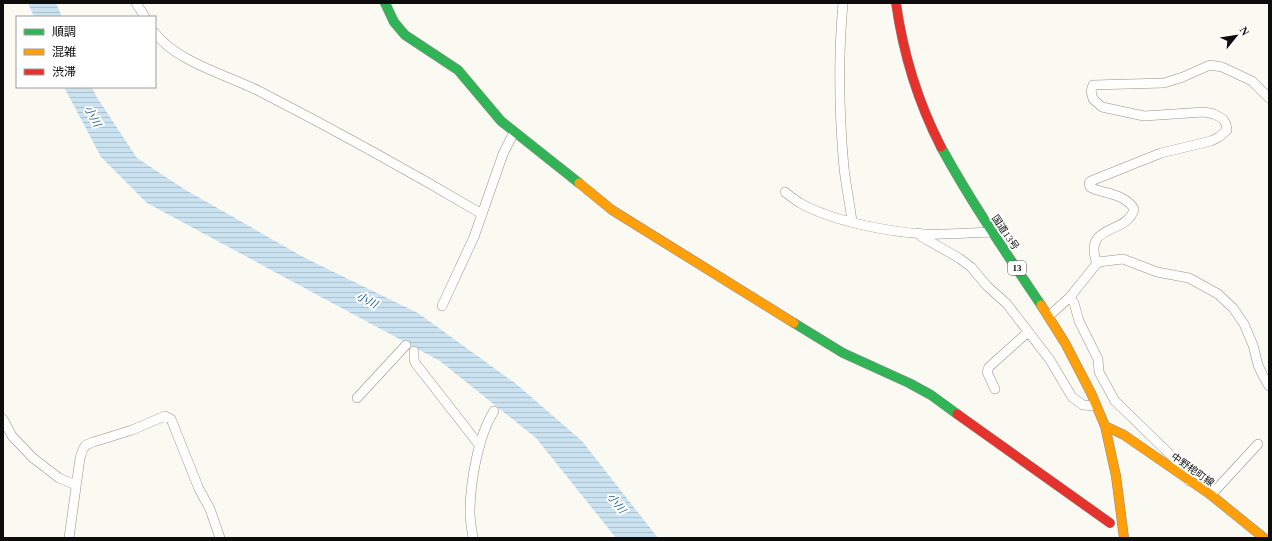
<svg xmlns="http://www.w3.org/2000/svg" width="1272" height="541" viewBox="0 0 1272 541" font-family="'Times New Roman','Noto Sans JP',serif">
	<style>
		.water { fill: url(#water-rules) }
		.lines { fill: none; stroke-linecap: round; stroke-linejoin: round }
		.street-casing { stroke: #949390; stroke-width: 10 }
		.fast-casing { stroke: #8a8a87; stroke-width: 10 }
		.slow-casing { stroke: #8a8a87; stroke-width: 10 }
		.jam-casing { stroke: #8a8a87; stroke-width: 10 }
		.street { stroke: #fefefd; stroke-width: 9 }
		.fast { stroke: #30b455; stroke-width: 9 }
		.slow { stroke: #ff9f0a; stroke-width: 9 }
		.jam { stroke: #e5322d; stroke-width: 9 }
		.labels { text-anchor: middle; stroke-width: 4; stroke-linejoin: round; paint-order: stroke }
		.shield { fill: #fff; stroke: #565656; stroke-width: 1 }
		.shield-label { font-size: 9px; font-weight: bold; fill: #0d0d0d }
		.street-label { font-size: 10px; fill: #0d0d0d; stroke: #fff }
		.water-label { font-size: 11px; font-style: italic; fill: #215f94; stroke: #fff }
	</style>
	<defs>
		<pattern id="water-rules" width="6" height="5" patternUnits="userSpaceOnUse"><rect width="6" height="5" fill="#cbe3f1"/><path d="M0 2.5h6" fill="none" stroke="#adc2cd"/></pattern>
	</defs>
	<rect width="100%" height="100%" fill="#faf9f2"/>
	<!-- water -->
	<path class="water" d="M28,3H56L62,17H34Z
		M64,87H92L96,96L137,158L184,189L305,258L418,313L515,383L582,441L658,538H616L536,438L440,361L147,203L101,157Z"/>
	<g class="lines">
		<defs>
			<path id="street" d="M136,3L145,17
				M843,3C838,58 839,113 844,168C846,186 850,204 852,222
				M155,33C177,62 227,75 259,91C335,130 409,171 482,214
				M785,192C790,196 795,200 800,203C832,221 888,232 925,234C947,235 970,233 992,232
				M919,233L922,237L959,258L971,267L987,286L1007,304L1050,360L1072,397L1083,405L1096,406
				M1097,264C1082,222 1127,236 1134,209C1126,195 1108,194 1094,189L1090,187L1089,183L1091,181L1161,153L1211,141L1219,137L1227,130L1226,124L1223,119L1214,114L1204,112L1144,116L1102,107L1093,99L1091,91L1093,85L1164,83L1183,77L1210,65L1222,67L1252,81L1269,98
				M1070,297L1074,303L1079,321L1098,359L1099,372L1115,401L1185,469L1188,473L1189,481
				M442,306L474,237L503,154L514,132
				M1049,316L1070,297L1098,262L1123,259L1157,272L1189,278L1218,294L1233,308L1244,324L1253,345L1258,365L1263,376L1269,386
				M414,351V360L416,364L480,446
				M995,389L987,372L989,367L1028,332
				M357,398L406,345
				M3,419L12,436L33,458L59,478L76,485
				M1211,495L1258,444
				M69,538L80,458L83,449L86,445L93,442L100,440L132,430L165,416L171,419L199,489L210,509L220,538
				M473,538C472,530 470,521 470,513C470,483 478,436 494,411"/>
			<path id="fast" d="M385,3L394,22L405,35L458,70L501,121L579,183
				M941,147C971,202 1006,253 1041,305
				M794,323L843,353L909,383L931,395L957,414"/>
			<path id="slow" d="M579,183L612,210L794,323
				M1041,305L1065,343L1091,393L1105,426L1116,476L1124,538
				M1105,426L1124,435L1211,495L1264,538"/>
			<path id="jam" d="M896,3C903,53 918,102 941,147
				M957,414L1110,523"/>
		</defs>
		<!-- street casing -->
		<use href="#street" class="street-casing"/>
		<!-- fast casing -->
		<use href="#fast" class="fast-casing"/>
		<!-- slow casing -->
		<use href="#slow" class="slow-casing"/>
		<!-- jam casing -->
		<use href="#jam" class="jam-casing"/>
		<!-- street -->
		<use href="#street" class="street"/>
		<!-- fast -->
		<use href="#fast" class="fast"/>
		<!-- slow -->
		<use href="#slow" class="slow"/>
		<!-- jam -->
		<use href="#jam" class="jam"/>
	</g>
	<g class="labels">
		<!-- shield labels -->
		<rect class="shield" x="1008" y="261" width="18" height="14" rx="3"/>
		<g class="shield-label">
			<text x="1017" y="271">13</text>
		</g>
		<!-- street labels -->
		<g class="street-label">
			<text transform="translate(1006 232) rotate(56)" y="4">国道13号</text>
			<text transform="translate(1193 469) rotate(35)" y="4">中野梍町線</text>
		</g>
		<!-- water labels -->
		<g class="water-label">
			<text transform="translate(93 116) rotate(61)" y="4">小川</text>
			<text transform="translate(367 300) rotate(27)" y="4">小川</text>
			<text transform="translate(617 503) rotate(52)" y="4">小川</text>
		</g>
	</g>
	<!-- border -->
	<rect width="1272" height="541" fill="none" stroke="#0d0d0d" stroke-width="8"/>
	<!-- legend -->
	<rect x="16" y="16" width="140" height="72" fill="#ffffff" stroke="#9e9e9e"/>
	<rect x="24" y="29" width="20" height="6" fill="#30b455" stroke="#9e9e9e"/>
	<text x="52" y="36" font-size="12" fill="#0d0d0d">順調</text>
	<rect x="24" y="49" width="20" height="6" fill="#ff9f0a" stroke="#9e9e9e"/>
	<text x="52" y="56" font-size="12" fill="#0d0d0d">混雑</text>
	<rect x="24" y="69" width="20" height="6" fill="#e5322d" stroke="#9e9e9e"/>
	<text x="52" y="76" font-size="12" fill="#0d0d0d">渋滞</text>
	<!-- north arrow -->
	<g transform="translate(1236 36) rotate(60)" stroke="#ffffff" stroke-width="3" paint-order="stroke">
	<path d="M0-3L7 15L0 10L-7 15Z" fill="#0d0d0d"/>
	<text y="-6" font-size="11" font-weight="bold" text-anchor="middle" fill="#0d0d0d">N</text>
	</g>
</svg>
